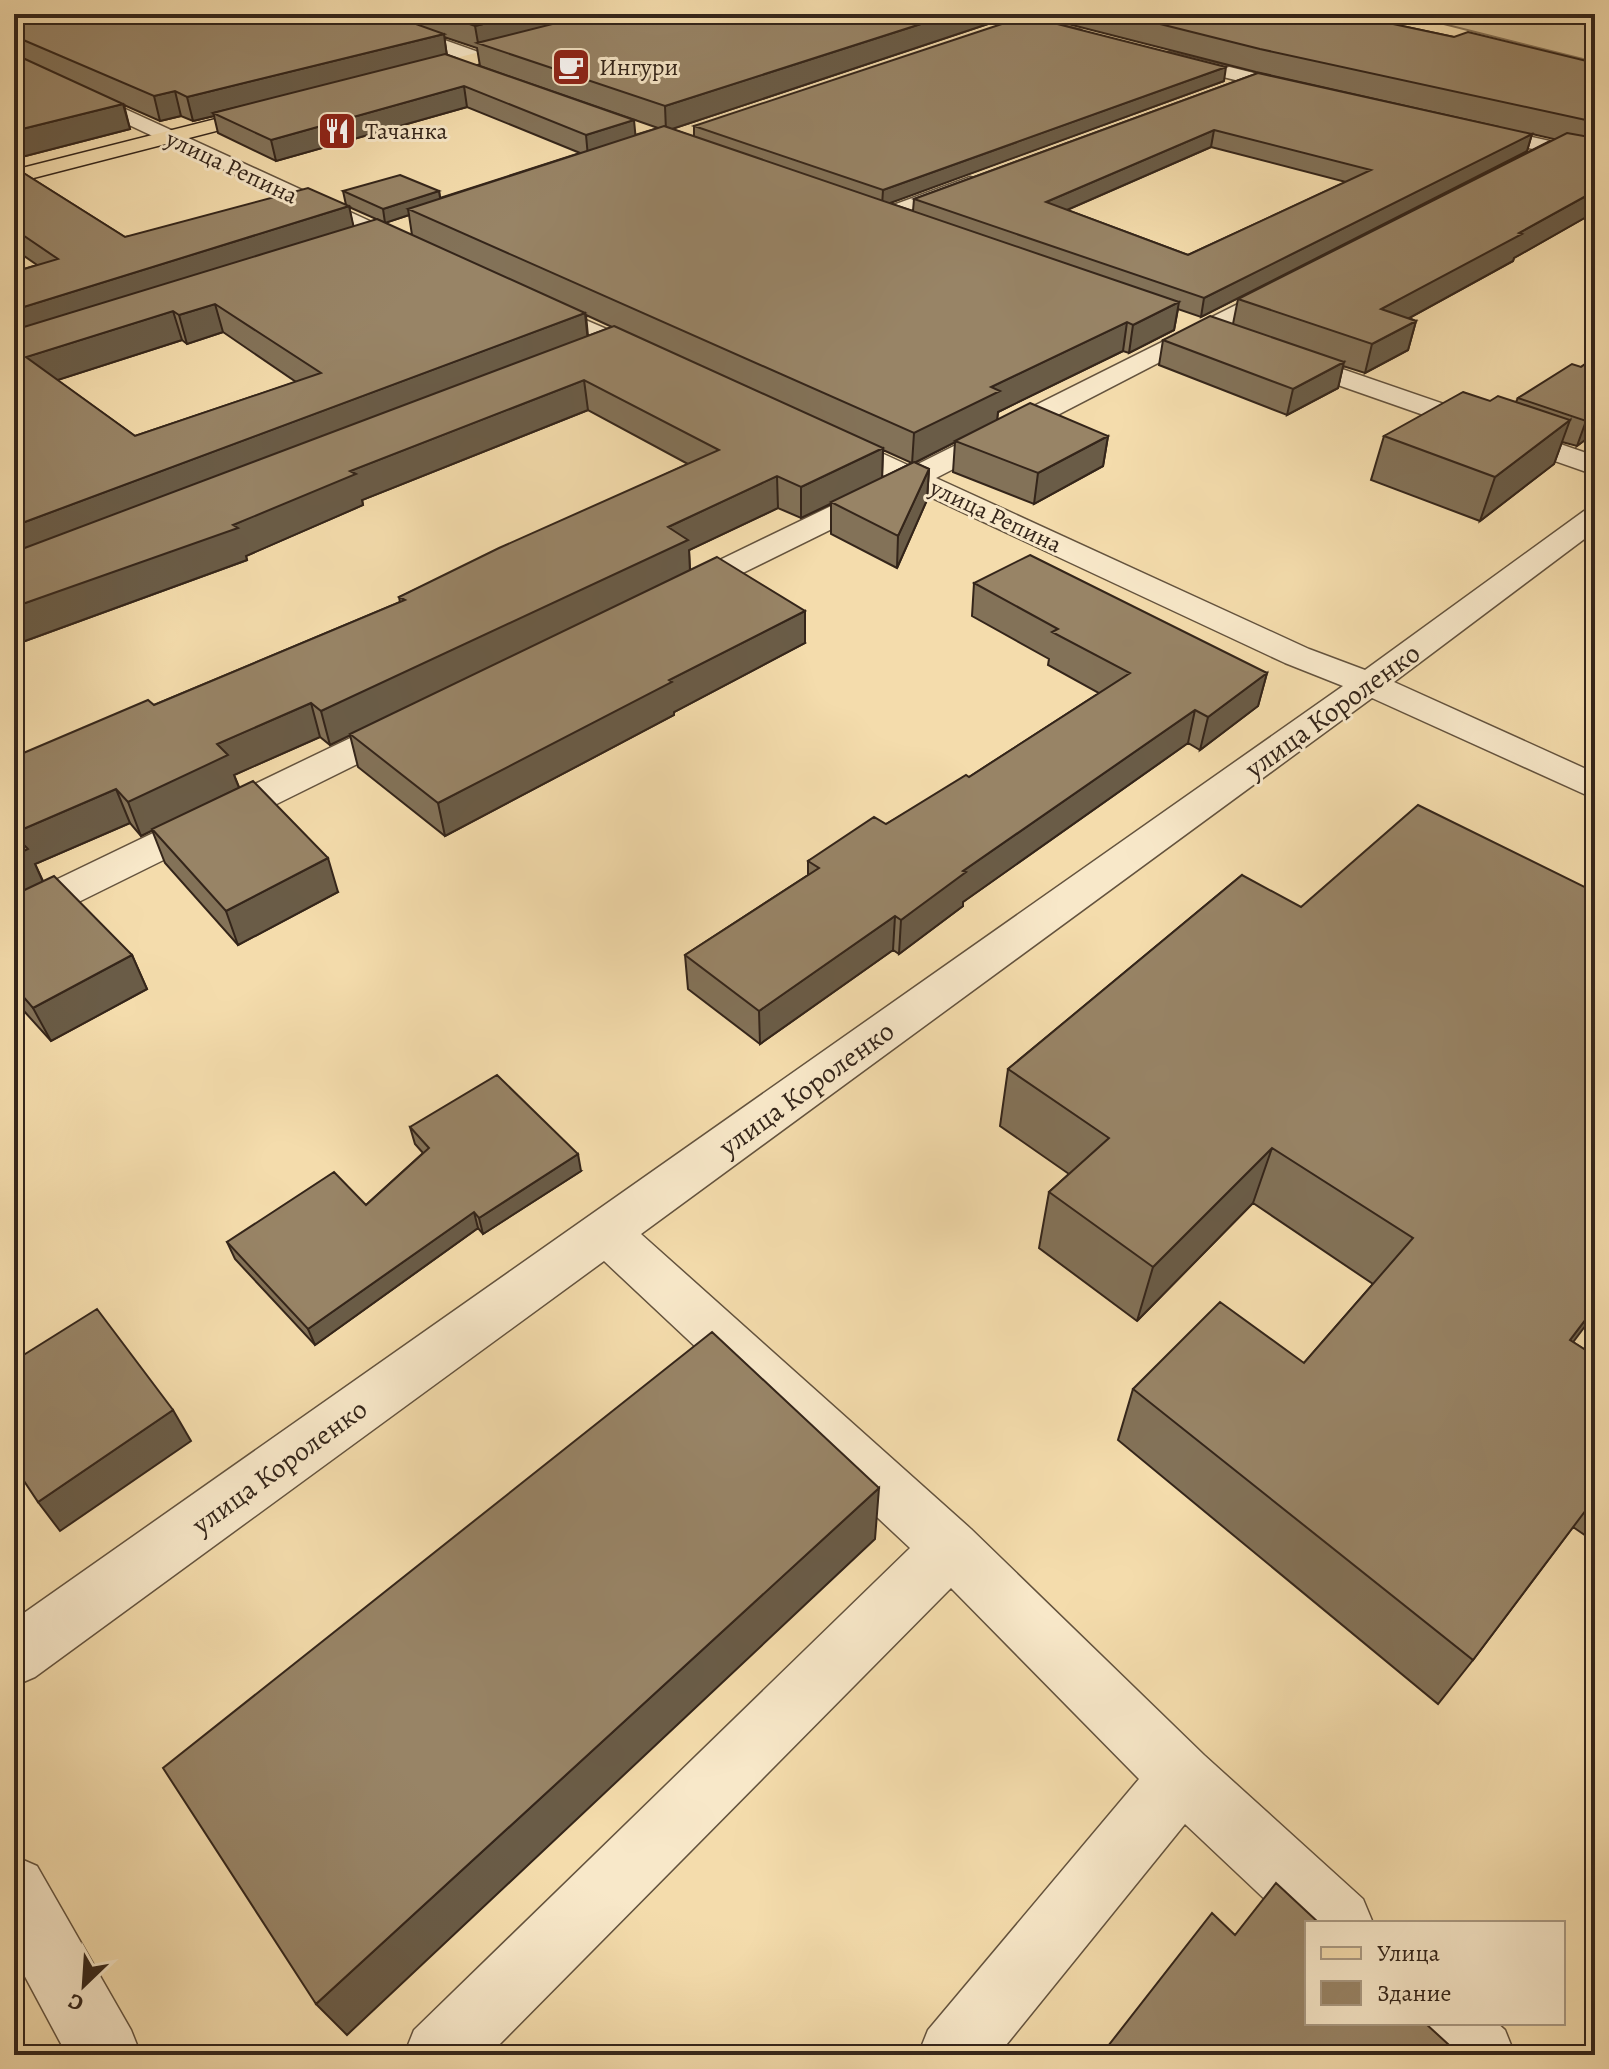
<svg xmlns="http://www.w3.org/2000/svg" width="1609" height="2069" viewBox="0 0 1609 2069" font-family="Alegreya,serif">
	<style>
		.green { fill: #d3bd93; stroke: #847156; stroke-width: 2 }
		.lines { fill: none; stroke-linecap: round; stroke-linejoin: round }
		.minor-casing { stroke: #64533e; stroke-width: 3 }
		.major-casing { stroke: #34251a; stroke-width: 3 }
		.minor { fill: #f8e8c9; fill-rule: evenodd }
		.major { fill: #f4dcac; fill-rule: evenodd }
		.wall { fill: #837258; stroke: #34251a; stroke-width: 2; fill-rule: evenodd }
		.shaded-wall { fill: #6a5c47; stroke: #34251a; stroke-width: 2 }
		.building { fill: #988466; stroke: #34251a; stroke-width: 2; fill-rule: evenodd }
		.labels { text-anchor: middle; stroke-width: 6; stroke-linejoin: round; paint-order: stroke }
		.far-poi-label { font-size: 24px; fill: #34251a; stroke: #f8e8c9; text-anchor: start }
		.far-street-label { font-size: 24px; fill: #34251a; stroke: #f8e8c9 }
		.street-label { font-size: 28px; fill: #34251a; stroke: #f8e8c9 }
	</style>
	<rect width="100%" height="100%" fill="#f4dcac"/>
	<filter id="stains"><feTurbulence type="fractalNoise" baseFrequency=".0025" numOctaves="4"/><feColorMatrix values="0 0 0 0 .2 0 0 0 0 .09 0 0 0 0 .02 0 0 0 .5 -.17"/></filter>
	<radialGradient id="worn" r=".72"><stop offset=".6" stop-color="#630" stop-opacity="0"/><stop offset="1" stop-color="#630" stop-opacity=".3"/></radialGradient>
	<!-- green -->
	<path class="green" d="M1404,14H1595V62Z"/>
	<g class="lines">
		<defs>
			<path id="minor" d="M346,14H371L484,54L486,58L484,62H470L349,18Z
				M987,14H1017L1081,30L1084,34L1075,39L990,18Z
				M1169,52L1311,87L1314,91L1304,97L1162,62L1160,58L1162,54Z
				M14,58L422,245L426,250L422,255H406L14,71Z
				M1473,124L1595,151V163L1466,134L1463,130Z
				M970,177L978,179L981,184L978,189L890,222H874L871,217L874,212Z
				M1288,279L1297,281L1300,286L1297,291L936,478L1309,649L1365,670L1584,511L1595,508V531L1394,682L1595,773V799L1372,698L641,1234L971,1529L1204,1755L1363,1899L1373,1923H1307V1939L1185,1824L998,2055H918L928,2030L1139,1779L951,1588L489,2055H404L414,2030L910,1548L604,1261L35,1677L14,1686V1620L1343,686L1285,663L913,489L688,600L677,603L666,600L661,593L666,586L889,478L820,446L816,440L820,434L830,431L840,434L912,467Z
				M532,297L660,352L664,358L660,364H642L523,309L520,304L523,299Z
				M1284,349L1595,456V475L1275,363L1271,357L1275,351Z
				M407,714L420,717L425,725L420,733L28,927L14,931V900L394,717Z
				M14,1856L37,1866L131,2030L141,2055H67L14,1956Z
				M1411,2023H1497L1505,2030L1515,2055H1429L1421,2048Z"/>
			<path id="major" d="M628,14H657L654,18L408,82L399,76L401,72Z
				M275,104L285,110L282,114L14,183V170Z"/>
		</defs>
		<!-- minor casing -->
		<use href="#minor" class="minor-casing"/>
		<!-- major casing -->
		<use href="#major" class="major-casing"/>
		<!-- minor -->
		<use href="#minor" class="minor"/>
		<!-- major -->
		<use href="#major" class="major"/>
	</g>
	<!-- wall -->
	<path class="wall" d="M14,14H995L994,22L672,129L694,137V126L1224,81L889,203L913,211L914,199L1258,73L1499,127L1256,72L1029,14H1346L1454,37L1595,63V212L1514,258L1513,261L1409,318L1416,321L1408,350L1365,373L1343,366L1338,388L1287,415L1159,365L1163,340L1233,324L1238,299L1554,139L1532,134L1527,151L1201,317L1178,309L1174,330L1129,353L1123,351L998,412L997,420L1108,436L1103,466L1034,504L953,472L955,442L914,463L929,469L927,500L897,568L831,534V504L801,518L778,508L689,550L690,570L805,643L674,712V715L445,836L358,767L350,735L330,745L320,737L234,775L239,787L338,892L238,945L165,863L152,830L141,836L130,823L35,864L43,881L132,955L147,989L51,1041L14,1000V757L154,705L400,602L399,597L688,464L588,410L362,500L363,505L246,556L247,560L14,645V272L37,265L14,249V167L125,237L346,205L343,191H439L440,198L580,153L467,107L276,161L218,133L214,116L193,121L181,116L160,121L124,105L130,129L14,159ZM444,37L477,48L480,66L658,128L635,135L447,55ZM1211,147L1346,182L1188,255L1067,210ZM349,207L385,223L409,215L412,235L353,226ZM586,315L612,327L588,336ZM223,332L296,382L135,436L57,380L182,340L187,344ZM883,450L912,463L882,478Z
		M1595,357V439L1589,437L1577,446L1562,442L1554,464L1480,521L1371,480L1384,436L1490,401L1516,402L1518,398L1581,367Z
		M974,583L1267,673L1258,706L1200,750L1188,743L963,902V906L899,954L893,950L760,1044L688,989L685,955L808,875V861L886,824L969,777L1099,693L1048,665L1049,659L972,616Z
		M1242,875L1573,1342L1595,1356V1542L1573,1527L1473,1660L1438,1704L1118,1440L1133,1389L1304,1363L1373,1284L1253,1203L1137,1321L1039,1248L1049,1192L1069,1174L1000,1126L1008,1069Z
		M410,1127L581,1171L483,1234L478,1228L315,1345L235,1259L227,1242L366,1205L423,1153L415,1144Z"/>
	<!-- shaded-wall -->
	<path class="shaded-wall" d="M524,14H616L478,43L475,26Z
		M952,14H995L994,22L666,131L665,106Z
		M444,34L447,57L213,113L214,116L193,121L187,97Z
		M1226,67L1224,81L882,206L883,190Z
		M464,86L467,107L276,161L271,140Z
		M175,91L181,116L160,121L154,96Z
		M123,104L130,129L14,159V131Z
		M634,120L636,141L588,157L586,135Z
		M1214,130L1211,147L1044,220L1046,202Z
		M1532,134L1527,151L1201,317L1204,298Z
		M439,191L441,204L408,209L409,215L385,223L383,209Z
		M1595,191V212L1514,258L1513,261L1373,338L1381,309Z
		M349,206L355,233L14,342V310Z
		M1179,302L1174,330L1129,353L1133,325Z
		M215,304L223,332L187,344L179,315Z
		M173,311L182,340L36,387L26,357Z
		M585,313L588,342L14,563V526Z
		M1416,321L1408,350L1365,373L1372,344Z
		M1127,322L1123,351L998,412L997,421L912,464L914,433L991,387Z
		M1344,362L1338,388L1287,415L1293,389Z
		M584,380L588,410L362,500L363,505L246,556L247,560L14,645V607L233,525L350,471Z
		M1595,414V421L1589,437L1577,446L1586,421Z
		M1570,420L1554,464L1480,521L1495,477Z
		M1108,436L1103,466L1034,504L1038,473Z
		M883,448L882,479L801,518V487Z
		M929,469L927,500L897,568L898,536Z
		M777,476L778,508L689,550L690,571L330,745L321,711L668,527Z
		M805,611V643L674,712V715L445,836L438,803L669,680Z
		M1267,673L1258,706L1200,750L1208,717Z
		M311,703L320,737L234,775L239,788L141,836L128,802L217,744Z
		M1195,710L1188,743L963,902V906L899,954L901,920L963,871Z
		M116,789L130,823L35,864L43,882L14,898V833Z
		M328,858L338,892L238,945L226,911Z
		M895,916L893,950L760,1044L759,1011Z
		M132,955L147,989L51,1041L33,1008Z
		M1272,1148L1253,1203L1137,1321L1153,1267Z
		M578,1154L581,1171L483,1234L479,1218Z
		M474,1212L478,1228L315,1345L308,1329Z
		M1595,1307V1313L1535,1393L1570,1340Z
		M173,1410L191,1441L60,1531L38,1502Z
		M879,1488L875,1539L347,2035L316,2004Z"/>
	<!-- building -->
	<path class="building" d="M14,14H388L444,34L187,97L175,91L154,96L14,36Z
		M441,14H524L475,26Z
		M592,14H952L665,106L477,43Z
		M1120,14H1346L1454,37L1468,32L1595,63V122L1260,49Z
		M1026,16L1226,67L883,190L694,126Z
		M14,54L123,104L14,131Z
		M445,54L634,120L586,135L464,86L271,140L213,113Z
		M1258,73L1532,134L1204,298L914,199ZM1214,130L1371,170L1188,255L1046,202Z
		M664,126L1179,302L1133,325L1127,322L991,387L1000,391L914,433L408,209Z
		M1567,133L1595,138V191L1519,233L1522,234L1381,309L1416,321L1372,344L1238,299Z
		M14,167L125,237L308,188L349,206L14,310V272L58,259L14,229Z
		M400,175L439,191L383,209L343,191Z
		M377,219L585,313L14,526V330ZM215,304L321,373L135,436L26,357L173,311L179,315Z
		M1210,316L1344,362L1293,389L1163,340Z
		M614,326L883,448L801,487L777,476L668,527L688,540L321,711L311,703L217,744L228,755L128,802L116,789L14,833V757L148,700L154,705L405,600L399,597L499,548L719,450L584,380L350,471L356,474L233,525L238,528L14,607V552Z
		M1595,357V414L1586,421L1518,398L1572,364L1581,367Z
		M1463,392L1490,401L1498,396L1570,420L1495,477L1384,436Z
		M1030,403L1108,436L1038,473L955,441Z
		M914,462L929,469L898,536L831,502Z
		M1030,555L1267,673L1208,717L1195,710L963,871L966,872L901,920L895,916L759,1011L685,955L819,868L808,861L874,817L886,824L966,775L969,777L1130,673L1052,632L1058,629L974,583Z
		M717,557L805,611L669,680L672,682L438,803L350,734Z
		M253,781L328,858L226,911L152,829Z
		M1418,805L1595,892V1307L1570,1340L1595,1356V1498L1473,1660L1133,1389L1220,1302L1304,1363L1413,1238L1272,1148L1153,1267L1049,1192L1109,1138L1008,1069L1242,875L1301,907Z
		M14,835L28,849L14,856Z
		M54,876L132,955L33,1008L14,986V895Z
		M497,1075L578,1154L479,1218L474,1212L308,1329L227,1242L334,1172L366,1205L429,1148L410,1127Z
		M97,1309L173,1410L38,1502L14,1466V1361Z
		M712,1332L879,1488L316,2004L163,1768Z
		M1276,1883L1319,1923H1307V2023H1425L1460,2055H1101L1212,1913L1235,1935Z"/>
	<!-- icons -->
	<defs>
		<symbol id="cafe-square" viewBox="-11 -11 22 22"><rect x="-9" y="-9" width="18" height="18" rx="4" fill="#8f2418" stroke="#f8e8c9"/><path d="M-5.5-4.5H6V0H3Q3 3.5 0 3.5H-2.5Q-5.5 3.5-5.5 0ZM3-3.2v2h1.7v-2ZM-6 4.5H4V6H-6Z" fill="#fff"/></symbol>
		<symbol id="restaurant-square" viewBox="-11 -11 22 22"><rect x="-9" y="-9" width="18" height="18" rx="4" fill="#8f2418" stroke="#f8e8c9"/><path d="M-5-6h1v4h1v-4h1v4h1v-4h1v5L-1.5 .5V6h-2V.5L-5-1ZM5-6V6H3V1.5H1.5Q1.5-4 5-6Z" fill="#fff"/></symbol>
	</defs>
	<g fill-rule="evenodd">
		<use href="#cafe-square" x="549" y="45" width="44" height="44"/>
		<use href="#restaurant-square" x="315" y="109" width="44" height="44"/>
	</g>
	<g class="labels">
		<!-- far-poi labels -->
		<g class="far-poi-label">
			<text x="599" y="75">Ингури</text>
			<text x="365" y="139">Тачанка</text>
		</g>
		<!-- far-street labels -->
		<g class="far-street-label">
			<text transform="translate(232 167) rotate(25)" y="8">улица Репина</text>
			<text transform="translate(996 516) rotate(25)" y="8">улица Репина</text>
		</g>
		<!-- street labels -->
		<g class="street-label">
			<text transform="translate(1332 710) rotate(-36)" y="10">улица Короленко</text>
			<text transform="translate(806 1088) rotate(-36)" y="10">улица Короленко</text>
			<text transform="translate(279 1466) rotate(-36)" y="10">улица Короленко</text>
		</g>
	</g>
	<!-- margin -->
	<rect width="1609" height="2069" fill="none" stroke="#f4dcac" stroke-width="48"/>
	<rect x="16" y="16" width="1577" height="2037" fill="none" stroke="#34251a" stroke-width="4"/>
	<rect x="24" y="24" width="1561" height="2021" fill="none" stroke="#34251a" stroke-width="2"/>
	<!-- legend -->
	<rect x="1305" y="1921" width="260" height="104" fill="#f8e8c9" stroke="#aa9a83" stroke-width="2"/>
	<rect x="1321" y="1947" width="40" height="12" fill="#f4dcac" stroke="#aa9a83" stroke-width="2"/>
	<text x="1377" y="1961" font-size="24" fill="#34251a">Улица</text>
	<rect x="1321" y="1981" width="40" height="24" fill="#988466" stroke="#aa9a83" stroke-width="2"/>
	<text x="1377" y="2001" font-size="24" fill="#34251a">Здание</text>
	<!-- north arrow -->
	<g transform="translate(84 1985) rotate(205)" stroke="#f8e8c9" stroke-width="6" paint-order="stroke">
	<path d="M0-6L14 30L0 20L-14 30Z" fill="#34251a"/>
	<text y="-12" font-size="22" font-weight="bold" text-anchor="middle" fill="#34251a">С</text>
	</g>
	<rect width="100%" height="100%" filter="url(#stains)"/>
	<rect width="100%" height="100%" fill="url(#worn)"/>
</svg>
